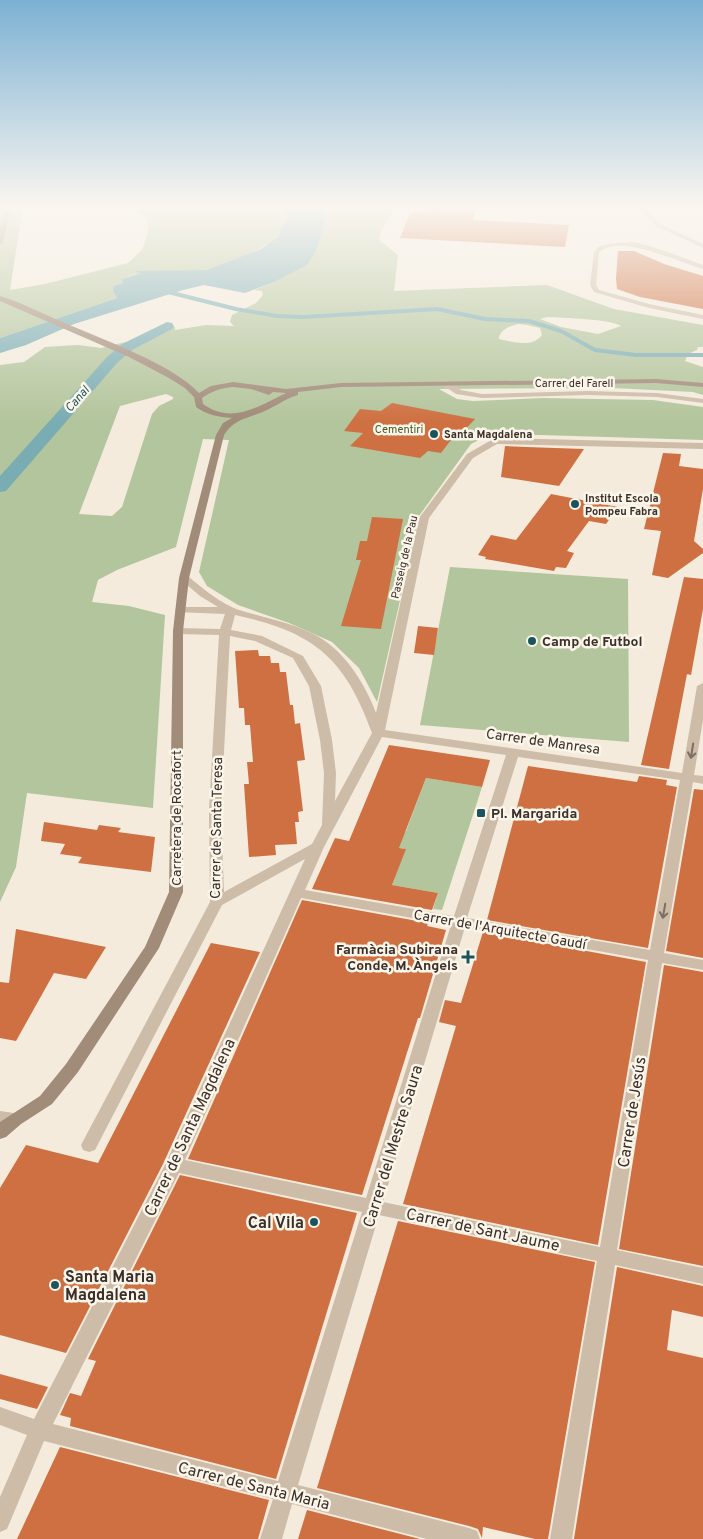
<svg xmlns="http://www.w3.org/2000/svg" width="703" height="1539" viewBox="0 0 703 1539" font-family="Overpass,sans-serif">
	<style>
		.green { fill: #b3c59c; fill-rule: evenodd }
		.water { fill: #7aacb3 }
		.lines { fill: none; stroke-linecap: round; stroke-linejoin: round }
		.stream { stroke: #7aacb3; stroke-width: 4 }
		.canal { fill: #7aacb3; fill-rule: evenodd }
		.building { fill: #ce7041 }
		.street { fill: #cdbca8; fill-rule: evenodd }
		.secondary { fill: #a18b79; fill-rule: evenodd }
		.oneway { stroke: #7c6e62 }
		.poi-dot { fill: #1b545e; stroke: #fbf5ea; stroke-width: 2 }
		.labels { text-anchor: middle; stroke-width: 5; stroke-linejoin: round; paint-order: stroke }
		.far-street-label { font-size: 11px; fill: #3a2f29; stroke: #fbf5ea }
		.far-park-label { font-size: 11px; fill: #445a2a; stroke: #fbf5ea }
		.far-poi-label { font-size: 11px; font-weight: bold; fill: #3a2f29; stroke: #fbf5ea; text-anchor: start }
		.far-water-label { font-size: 12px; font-style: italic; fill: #1b545e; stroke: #fbf5ea }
		.poi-label { font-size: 14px; font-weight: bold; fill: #3a2f29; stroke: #fbf5ea; text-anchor: start }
		.street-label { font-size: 14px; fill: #3a2f29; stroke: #fbf5ea }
		.near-street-label { font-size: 16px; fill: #3a2f29; stroke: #fbf5ea }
		.near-poi-label { font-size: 16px; font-weight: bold; fill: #3a2f29; stroke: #fbf5ea; text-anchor: end }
	</style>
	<rect width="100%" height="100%" fill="#f4ebdd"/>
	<!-- green -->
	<path class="green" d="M0,206H23L10,290L45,284L128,263L142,250L148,233V221L146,217L130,206H282L287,219C284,225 280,233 275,238C263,249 222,268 206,270C179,275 148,266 123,279V283L113,291L117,298L0,338Z
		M324,206H407L395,210L382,228L379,240L398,255L394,291L547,285L614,309L703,325V347H698L697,350L688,354L685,361L703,367V395L693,392L612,388L439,389L457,399L473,401L542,398L653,400L703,407V440L508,434L479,440L471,444L419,516L377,702L359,668L332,642L289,623L238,605L207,586L199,572L229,440L203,439L176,547L117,570L98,580L92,602L129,606L165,615L153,808L27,793L16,867L0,902V365L24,362L45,347L78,345L101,348L138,339L163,325L175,327V330L206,325L234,326L230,322L232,315L256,303L263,295L262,291L254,290L274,282L316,251L324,227L326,209ZM547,317C562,318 612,319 621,326L598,334L561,327L540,319ZM518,324L527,325L540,328L542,335C533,348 513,342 499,339C499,330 510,326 518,324ZM166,394L173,397V399L159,406L152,414L122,507L112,516L79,514L120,406Z
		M450,567L628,579L629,742L420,725Z
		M426,778L482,787L442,910L433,909L438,893L392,885L405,849L391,846L406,831Z"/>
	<!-- water -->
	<path class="water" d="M282,206H324L326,208L324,227L316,251L307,265L274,282L245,293L204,285L183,290L74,324L26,345L0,353V338L117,298L113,291L114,286L123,283L122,279L141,273L134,271L207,270L261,249L277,237L287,219Z"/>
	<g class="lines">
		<!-- stream -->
		<path class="stream" d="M164,291L236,309L277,316L304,317L437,309L485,319L529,321L561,331L595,350L636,355H703"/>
		<!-- canal -->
		<path class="canal" d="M167,322L172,323L174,326L172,329L132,350L117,363L6,491L0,492V476L107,357L122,344Z"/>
	</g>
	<!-- building -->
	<path class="building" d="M431,208L476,210L473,220L569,225L565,247L400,238L410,213Z
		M618,251H634L664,264L703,276V309L640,297L617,289L616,279Z
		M392,403L475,419L458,437L454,436L441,453L428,451L420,458L350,446L363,433L344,431L360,409L381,411Z
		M505,446L526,447L584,449L559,486L501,477Z
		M663,453L681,454L679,466L703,469V489L694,541L703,549V553L668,578L652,575L661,531L644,529Z
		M551,494L618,507L606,524L589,521L567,551L574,553L566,568L556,567L554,571L485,559L486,557L478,555L491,535L516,540Z
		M372,517L403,519L381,629L341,626L361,560H356L360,541H367Z
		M684,577L703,579V609L691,675L687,674L669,769L641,765Z
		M418,626L438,628L434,655L414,653Z
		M258,650L259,656H270L271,663H279L280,672H286L290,705H293L295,724L300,723L305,760L297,761L303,811L298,812L299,822H295L297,844L275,845L276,855L249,857L244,784H249L247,762H253L250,725H245L244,708H239L235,651Z
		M389,745L490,760L482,787L426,778L399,848L406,849L392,885L438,893L432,910L312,889L335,838L349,841Z
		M528,766L637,782L639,776L667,780L666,785L677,787L648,948L487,920Z
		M694,789L703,790V958L666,951Z
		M44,822L97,830L99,825L121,828L118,832L155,837L151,872L78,863L82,857L60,854L65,844L41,841Z
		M302,900L428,923L427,926L446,930L420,1018H418L362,1195L188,1159Z
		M16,929L106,947L86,979L54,973L16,1041L0,1038V982L9,983Z
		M483,932L646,962L598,1245L403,1204L456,1026L439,1022L445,1000L461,1003Z
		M211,943L260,952L163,1164L66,1353L0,1335V1188L26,1145L98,1163Z
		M664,965L703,972V1266L619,1249Z
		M180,1175L357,1213L276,1479L70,1426L71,1418L60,1415L70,1393L81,1396L96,1361L88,1359Z
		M398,1221L595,1262L548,1539H535L483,1527L482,1538L478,1529L469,1526L317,1488Z
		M617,1267L703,1286V1317L672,1310L667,1350L703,1358V1539H574Z
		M0,1374L48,1387L37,1409L0,1399Z
		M60,1447L269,1500L258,1539H17Z
		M307,1510L420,1539H298Z"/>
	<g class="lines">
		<!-- street -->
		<path class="street" d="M637,206H644L660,224L703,244V248L656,226Z
			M632,242C656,246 679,257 703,265V269C681,263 616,232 599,253L596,285L599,290L649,304L703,315V319L649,308L594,292L590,285L594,252L598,247L608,244Z
			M444,382H450L461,390L482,394L588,391L657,393L703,399V403L657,397L588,395L482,398L456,394L444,386Z
			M495,438L703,443V449L497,444L473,458L429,518L385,730L682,773L697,686L703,683V720L694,775L703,776V784L693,782L664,953L703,960V970L662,963L617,1250L703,1268V1284L615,1265L572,1539H550L597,1261L379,1215L298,1485L469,1528L477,1531L480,1539H427L292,1504L282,1539H260L273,1499L44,1441L7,1529L0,1532V1497L27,1435L0,1425V1407L34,1419L165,1165L305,859L222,905L95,1150L89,1152L83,1150L81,1145L210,902L209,810L219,635L178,634L173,631L178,628L220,629L225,614L176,612L175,610L180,607H218L200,596L179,578L184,575L188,576C202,588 221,604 239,610C265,618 294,623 319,637C346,653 365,684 376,713L419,518L467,454ZM235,615C314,632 345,658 372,733L335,801L336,773L332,740L321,686L303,656L262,636L231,630ZM230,636L255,641L293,658L309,686L320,740L324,773L322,825L312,844L224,892L221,810ZM382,737L506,755L454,916L305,890L324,847ZM518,757L680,780L650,950L467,918ZM301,898L451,925L366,1198L185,1160ZM465,927L648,960L600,1247L383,1202ZM179,1173L362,1212L278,1481L53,1424Z
			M0,1111L21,1114L23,1119L21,1124L15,1125L0,1123Z"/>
		<!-- secondary -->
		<path class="secondary" d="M5,206H11L3,243L0,245V228Z
			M0,296C23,303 45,315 67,324C104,340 172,364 199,393L211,386L233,382L286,389L341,383L656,379L703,383V387L656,383L341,387L298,392V395C287,398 279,404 269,409C252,418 235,417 224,435L189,578L183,631V892L159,948L78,1072L52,1104L21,1124L6,1137L0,1139V1122L40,1096L66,1064L145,947L169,892L173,631L179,578L216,435L223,423L232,418C219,417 207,415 196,407L194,397L185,388L169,378L129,357L0,301ZM233,387L251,389L269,395L273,392L286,393C259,406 232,425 203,404L202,398C212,391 221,388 233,387Z"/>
	</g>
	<!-- one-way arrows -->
	<defs><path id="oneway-shaft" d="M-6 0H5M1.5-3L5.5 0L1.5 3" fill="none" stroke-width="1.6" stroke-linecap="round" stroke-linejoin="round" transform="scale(1.25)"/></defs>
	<g class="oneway">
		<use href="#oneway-shaft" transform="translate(692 751) rotate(99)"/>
		<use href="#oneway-shaft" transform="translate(664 911) rotate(100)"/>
	</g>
	<!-- sky -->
	<linearGradient id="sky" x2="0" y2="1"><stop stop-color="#7cb1d3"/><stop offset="0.49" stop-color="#faf6f0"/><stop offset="1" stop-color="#faf6f0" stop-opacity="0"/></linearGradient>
	<rect width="703" height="422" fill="url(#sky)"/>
	<!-- markers -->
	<g class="poi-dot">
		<circle cx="434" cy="434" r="5"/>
		<circle cx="575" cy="504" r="5"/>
		<circle cx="532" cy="641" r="5"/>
		<rect x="476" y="808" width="10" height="10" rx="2.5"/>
		<path d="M465.5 949.5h5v5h5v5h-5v5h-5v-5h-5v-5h5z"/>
		<circle cx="314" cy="1222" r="5"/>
		<circle cx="55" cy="1285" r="5"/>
	</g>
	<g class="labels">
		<!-- far-street labels -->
		<g class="far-street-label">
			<text x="574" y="387">Carrer del Farell</text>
			<text transform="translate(404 557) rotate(-77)" y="4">Passeig de la Pau</text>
		</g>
		<!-- far-park labels -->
		<g class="far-park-label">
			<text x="399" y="433">Cementiri</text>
		</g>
		<!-- far-poi labels -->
		<g class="far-poi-label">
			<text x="444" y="438">Santa Magdalena</text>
			<text x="585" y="502">Institut Escola<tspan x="585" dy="13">Pompeu Fabra</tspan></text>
		</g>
		<!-- far-water labels -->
		<g class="far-water-label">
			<text transform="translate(77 399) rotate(-49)" y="4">Canal</text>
		</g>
		<!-- poi labels -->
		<g class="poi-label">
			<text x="542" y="646">Camp de Futbol</text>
			<text x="491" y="818">Pl. Margarida</text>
			<text x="458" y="954" text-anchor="end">Farmàcia Subirana<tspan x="458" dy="16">Conde, M. Àngels</tspan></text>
		</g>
		<!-- street labels -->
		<g class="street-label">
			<text transform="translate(543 741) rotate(8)" y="5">Carrer de Manresa</text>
			<text transform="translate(176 818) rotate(-90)" y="5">Carretera de Rocafort</text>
			<text transform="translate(216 828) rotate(-89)" y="5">Carrer de Santa Teresa</text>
			<text transform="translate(500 929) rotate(10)" y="5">Carrer de l'Arquitecte Gaudí</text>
		</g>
		<!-- near-street labels -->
		<g class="near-street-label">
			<text transform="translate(631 1112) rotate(-81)" y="6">Carrer de Jesús</text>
			<text transform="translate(189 1127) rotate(-65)" y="6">Carrer de Santa Magdalena</text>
			<text transform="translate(392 1146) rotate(-73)" y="6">Carrer del Mestre Saura</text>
			<text transform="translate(483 1229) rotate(12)" y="6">Carrer de Sant Jaume</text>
			<text transform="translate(254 1485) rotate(14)" y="6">Carrer de Santa Maria</text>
		</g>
		<!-- near-poi labels -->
		<g class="near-poi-label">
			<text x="304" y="1228">Cal Vila</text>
			<text x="65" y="1282" text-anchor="start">Santa Maria<tspan x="65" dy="18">Magdalena</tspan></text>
		</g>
	</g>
</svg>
